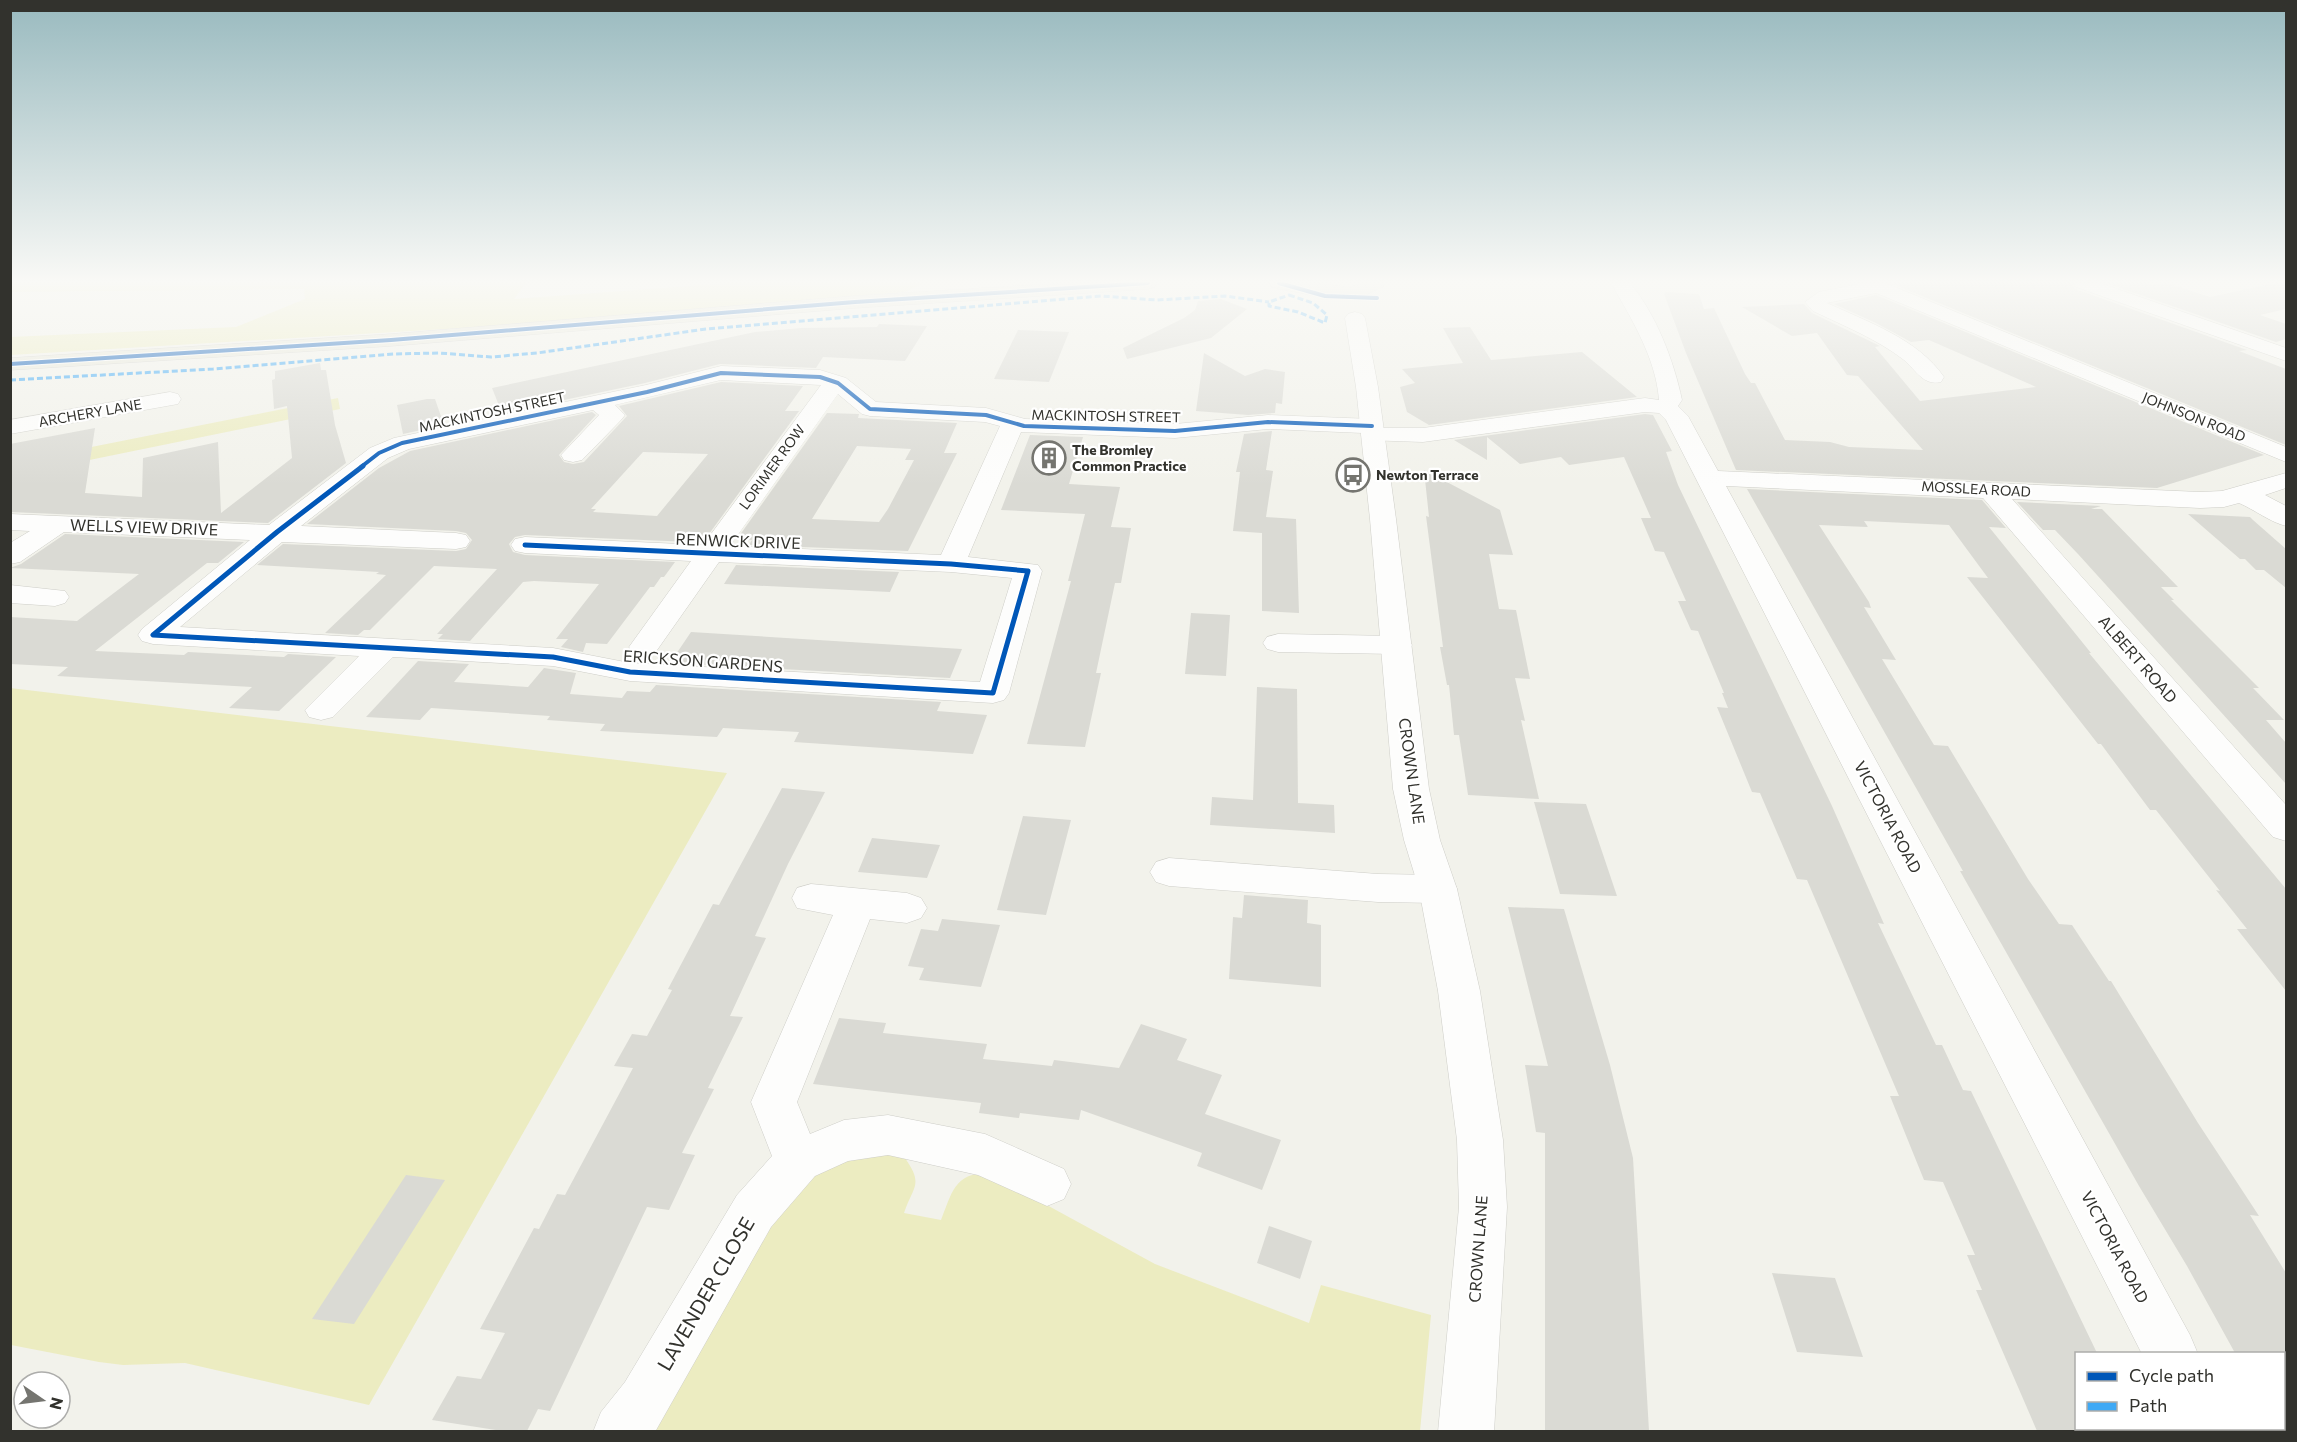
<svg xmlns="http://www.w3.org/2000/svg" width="2297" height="1442" viewBox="0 0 2297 1442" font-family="Commissioner,sans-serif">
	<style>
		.green { fill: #ececc1 }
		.building { fill: #dadad4; fill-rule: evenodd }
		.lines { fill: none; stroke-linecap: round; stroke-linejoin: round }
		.minor-casing { stroke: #cecec8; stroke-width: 1 }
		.tertiary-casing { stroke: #cecec8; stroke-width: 1 }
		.primary-casing { stroke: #cdcdca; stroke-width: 1 }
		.minor { fill: #fdfdfc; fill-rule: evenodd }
		.tertiary { fill: #fdfdfc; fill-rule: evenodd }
		.primary { fill: #e8e8da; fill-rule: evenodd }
		.quiet { stroke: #3fa9f5; stroke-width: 3; stroke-dasharray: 6 3; stroke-linecap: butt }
		.cycleway-far1-casing { stroke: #fff; stroke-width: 6 }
		.cycleway-casing { stroke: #fff; stroke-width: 8 }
		.cycleway-far1 { stroke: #0057b8; stroke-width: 4 }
		.cycleway { stroke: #0057b8; stroke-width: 5 }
		.labels { text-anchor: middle; stroke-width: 4.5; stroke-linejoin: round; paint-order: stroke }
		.far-street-label { font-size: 14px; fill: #32322d; stroke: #fff }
		.far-poi-label { font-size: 14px; font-weight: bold; fill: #32322d; stroke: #fff; text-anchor: start }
		.street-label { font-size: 16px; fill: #32322d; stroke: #fff }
		.near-street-label { font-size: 20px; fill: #32322d; stroke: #fff }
	</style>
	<rect width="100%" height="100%" fill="#f2f2eb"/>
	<!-- green -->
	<path class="green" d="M11,283H526L514,299L730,283H924L905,292L495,326L11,355L10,337L236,327L305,299L304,289L11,292Z
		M338,398L340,409L11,476V463Z
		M10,688L727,773L369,1405L185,1363L123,1365L99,1362L11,1345Z
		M874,1151L905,1158C924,1185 913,1186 904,1213L941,1220C952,1193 954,1173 988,1173L1155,1264L1309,1323L1321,1285L1431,1315L1420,1431L647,1432L783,1201L830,1162Z"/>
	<!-- building -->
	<path class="building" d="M1890,283H2072L2075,289L2247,350L2239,351L2286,369V445Z
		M2106,283H2145L2152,285L2167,283L2210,297L2275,283H2286V309L2260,315L2286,324V339L2276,342Z
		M1666,292L1699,294L1704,309L1714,308L1745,374L1751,383H1755L1785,440L1830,442L1849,447L1923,450L1858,376L1847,375L1817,333L1792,336L1742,307L1804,304L1812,313L1880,346L1875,347L1920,401L2036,387L1929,340L1911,342L1876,323L1834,304L1876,295L2264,455L2157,488L1736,470L1686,353L1664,294Z
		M1221,299L1247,309L1211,338L1127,359L1123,348L1184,318L1195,310L1198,301Z
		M879,324L927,326L905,361L823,357L816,368L720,364L645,383L502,413L492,388L755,332L801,328L877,327Z
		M1470,327L1491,360L1582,352L1637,397L1429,425L1407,412L1400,387L1415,383L1402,369L1463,363L1443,328Z
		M1018,330L1069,332L1049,382L994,379Z
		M1204,353L1245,376L1265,369L1285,372L1282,404L1276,403L1275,413L1248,415L1196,411Z
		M320,363L321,370H326L335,425L346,463L268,523L10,512V444L95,428L85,493L142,497L143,458L218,442L221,513L292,458L287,406L274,409L272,380L275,379V371Z
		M721,382L803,386L785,411H799L706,538L695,537L691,542L525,535L515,537L509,544L513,552L525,555L675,562L664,577H661L654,587H650L607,644L586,643L583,652L561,647L568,639H556L599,584L534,581L523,582L470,641L438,639L443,634H437L497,569L434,566L370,630H364L358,635L325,633L386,575L376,574L379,572L257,565L283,544L456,551L466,549L472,540L466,533L456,531L307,524L379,468L410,451L592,412L596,415L559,455L564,462L573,464L584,462L627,416L619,406ZM643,452L708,454L657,516L593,512L596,509H591Z
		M427,399H435L444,425L403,434L397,405Z
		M827,413L859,414L858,418L957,423L944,453H957L908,551L749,545L752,540L737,539ZM857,446L911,449L905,460H914L888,509L879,522L812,519Z
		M1645,414L1653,415L1672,451L1666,452L1678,485L1832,806L1884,924L1878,923L1936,1045H1942L1963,1090L1971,1091L2097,1353H2076V1431H2037L1976,1290H1982L1967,1255H1975L1943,1182L1924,1180L1890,1096H1899L1807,880L1797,879L1760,793L1752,792L1717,707L1728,708L1722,693H1724L1698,631L1691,630L1678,601H1686L1664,552L1655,551L1641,518H1651L1624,457L1569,465L1561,457L1520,464L1487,437V460L1454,440Z
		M1272,431L1266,470L1273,471L1266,517L1296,519L1299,613L1262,611V533L1233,531L1240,472H1236L1244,434Z
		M1030,435L1083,437L1069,484L1120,487L1111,527L1131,528L1121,583H1115L1096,673H1101L1085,747L1027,744L1071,581H1068L1085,514L1001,510Z
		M1424,470L1500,510L1513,555L1489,554L1499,609L1516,610L1530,679L1515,678L1525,721L1521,720L1539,799L1468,795L1459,735H1454L1449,685H1447L1440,647H1443L1426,516L1429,517Z
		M1747,489L1982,500L2006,528L1989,527L2091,653H2089L2286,889V991L2237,929H2247L2216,890L2220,891L2156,810H2150L2101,744H2098L1967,577L1988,578L1949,525L1864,521L1868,527L1819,525L1869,602L1871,608L1864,607L1896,660L1882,659L1934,745L1948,746L2028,879L2059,924L2072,925L2109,981H2111L2198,1123L2259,1216L2250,1215L2286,1273V1353H2235L2187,1266L2139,1186L1960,871H1963Z
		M2017,502L2101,506L2091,509H2102L2178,587H2161L2174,600H2171L2259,688H2253L2284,720H2266L2286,743V784L2078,554L2055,530H2043Z
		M2188,514L2250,517L2253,520L2286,549V588L2264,570H2256L2245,559H2240Z
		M65,534L244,542L218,563H207L95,651L184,655L188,652L284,657L288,654L336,657L279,711L229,708L252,687L57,676L68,667L10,664V617L77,621L139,574L10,568L21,564Z
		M736,565L899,572L890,592L724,584Z
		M1191,613L1230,615L1226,676L1185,674Z
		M691,632L962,649L950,678L670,663Z
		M418,661L469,664L454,682L528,687L544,668L576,673L570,694L622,698L627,691L650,692L656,685L941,702L937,711L987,715L973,754L794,742L799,732L723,728L717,737L600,731L605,724L547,720L550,716L431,708L420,720L366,717Z
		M1257,687L1297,689L1298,803L1334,805L1335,833L1210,825L1212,797L1253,800Z
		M782,788L825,792L788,864L755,936L766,938L730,1016L743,1017L708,1088L714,1089L682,1153L695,1155L669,1210L647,1207L550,1411L538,1409L527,1431H502L432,1420L457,1376L481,1379L505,1333L480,1329L534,1228L539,1229L557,1194L565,1195L633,1068L614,1066L632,1034L647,1036L672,990L668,989L713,904L719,905Z
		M1534,802L1586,804L1617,896L1560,894Z
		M1023,816L1071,820L1046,915L997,910Z
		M872,838L940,845L927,878L858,872Z
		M1244,895L1308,900L1307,923L1321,925V987L1229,979L1233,917L1242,918Z
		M1508,907L1564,909L1610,1065L1633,1158L1649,1431H1545V1133L1536,1132L1525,1065L1548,1066Z
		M942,919L1000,925L981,987L919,980L924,968L908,966L921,929L938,931Z
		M839,1018L886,1023L883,1033L987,1044L983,1059L1052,1066L1054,1060L1119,1068L1141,1024L1187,1039L1177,1060L1222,1075L1205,1114L1281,1140L1262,1190L1197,1166L1202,1153L1081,1110L1079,1120L1020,1113L1019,1118L979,1113L981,1103L813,1084Z
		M406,1175L445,1180L354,1324L312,1319Z
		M1269,1226L1312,1241L1300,1279L1257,1263Z
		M1772,1273L1835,1278L1863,1357L1797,1352Z"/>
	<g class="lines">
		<defs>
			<path id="minor" d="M1611,283H1630C1656,314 1674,361 1682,400L1678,406L1688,416L1718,471L2200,492L2222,491L2286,473V488L2265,495L2286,506V526C2270,522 2255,510 2239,503L2224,507L2200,508L2012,499L2286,805V841L2273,837L1983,498L1726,486L2190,1335L2198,1354H2142L1666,420L1659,413L1645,412L1423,442L1365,440L1361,435L1363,433L1268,429L1175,438L1021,432L968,557L1038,565L1042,571L1009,693L1004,700L993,703L630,681L553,666L393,657L333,717L321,720L309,717L305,710L359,656L153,644L142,641L138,635L142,629L250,540L64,532L20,562L10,564V543L30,531L10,530V514L269,525L370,448L394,438L646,385L721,366L820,370L846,378L876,402L986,408L1025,419L1175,424L1268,415L1372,419L1380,421L1382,428H1423L1645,398L1659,400C1656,358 1631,318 1611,283ZM721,380L821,385L703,545L525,537L515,539L511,545L515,551L525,553L691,561L629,647L633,653L644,656L655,653L719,562L951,572L1012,578L980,682L630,663L553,648L180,627L282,542L456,549L466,547L470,541L466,535L456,533L301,526L388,458L409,449L593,410L599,415L561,455L564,460L573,462L582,460L621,420L625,415L615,405ZM838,394L862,414L870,416L985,422L1000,426L941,555L730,546Z
				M1859,283H1885L2286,447V462L1876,293L1827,303C1868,322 1918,339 1944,377L1941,382C1923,386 1916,370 1904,360C1877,339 1844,326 1813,311L1805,302L1819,292L1860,284Z
				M2074,283H2100L2286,348V361L2076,287Z
				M170,392L178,394L181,399L178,404L10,434V420Z
				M10,585L65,591L69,597L65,603L55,606L10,603Z
				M1278,634L1397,636L1408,639L1412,645L1408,651L1397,654L1278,652L1267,649L1263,643L1267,637Z
				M1169,858L1378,874L1438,875L1452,879L1457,889L1452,899L1438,903L1378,902L1169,886L1156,882L1150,872L1156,862Z
				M811,884L907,893L921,898L927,908L921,918L907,923L870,919L797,1102L810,1134L844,1120L888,1115L985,1134L1064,1169L1071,1184L1064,1199L1047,1206L978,1175L888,1155L848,1161L815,1176L771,1227L655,1432H593L601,1412L625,1382L737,1195L772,1156L751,1102L833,915L797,908L792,898L797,888Z
				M2183,1428H2239L2240,1432H2184Z"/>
			<path id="tertiary" d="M1355,312L1362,314L1365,318L1378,387L1396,519L1429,789L1440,840L1457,889L1480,991L1503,1140L1507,1207L1494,1432H1438L1459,1207L1457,1140L1438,991L1419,889L1404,840L1393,789L1370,519L1356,387L1345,318L1348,314Z"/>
			<path id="primary" d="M1066,283H1157L1155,287L1148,289L855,308L391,346L10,370V358L391,334L855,296Z
				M1270,283H1315L1347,287L1354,286L1358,283H1385L1383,287C1374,289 1369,295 1361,296C1335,302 1305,293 1279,289L1272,287Z"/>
		</defs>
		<!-- minor casing -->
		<use href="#minor" class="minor-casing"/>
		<!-- tertiary casing -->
		<use href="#tertiary" class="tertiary-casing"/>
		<!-- primary casing -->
		<use href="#primary" class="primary-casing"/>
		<!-- minor -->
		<use href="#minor" class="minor"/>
		<!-- tertiary -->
		<use href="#tertiary" class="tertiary"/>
		<!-- primary -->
		<use href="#primary" class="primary"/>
		<!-- quiet -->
		<path class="quiet" d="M1289,295L1313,303L1327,315L1325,323L1298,312L1269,306V302Z
			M10,380L213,369L394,354L439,353L491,357L537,353L706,329L1101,296L1157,300L1225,296L1269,302"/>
		<defs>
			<path id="cycleway-far1" d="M1279,283L1325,296L1377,298
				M10,364L391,340L855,302L1148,283
				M361,467L379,453L402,443L647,392L721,373L820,377L838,383L870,409L986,415L1024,426L1175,431L1268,422L1372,426"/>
			<path id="cycleway" d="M363,466L277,532L153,635L553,657L630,672L993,693L1028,571L951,564L525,545"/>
		</defs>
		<!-- cycleway-far1 casing -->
		<use href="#cycleway-far1" class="cycleway-far1-casing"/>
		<!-- cycleway casing -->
		<use href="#cycleway" class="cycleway-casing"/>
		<!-- cycleway-far1 -->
		<use href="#cycleway-far1" class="cycleway-far1"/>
		<!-- cycleway -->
		<use href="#cycleway" class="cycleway"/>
	</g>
	<!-- sky -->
	<linearGradient id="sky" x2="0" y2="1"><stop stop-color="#99babf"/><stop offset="0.58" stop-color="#f9f9f6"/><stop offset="1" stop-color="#f9f9f6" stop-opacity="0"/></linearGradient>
	<rect width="2297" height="485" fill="url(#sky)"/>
	<!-- icons -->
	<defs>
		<symbol id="building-ring" viewBox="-11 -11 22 22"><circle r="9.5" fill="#fff" stroke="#757570" stroke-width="1.5"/><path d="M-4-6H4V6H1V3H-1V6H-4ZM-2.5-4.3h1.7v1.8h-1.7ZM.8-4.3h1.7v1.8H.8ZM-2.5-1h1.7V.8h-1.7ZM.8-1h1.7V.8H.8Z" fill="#757570"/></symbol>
		<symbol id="bus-ring" viewBox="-11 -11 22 22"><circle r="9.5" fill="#fff" stroke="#757570" stroke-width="1.5"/><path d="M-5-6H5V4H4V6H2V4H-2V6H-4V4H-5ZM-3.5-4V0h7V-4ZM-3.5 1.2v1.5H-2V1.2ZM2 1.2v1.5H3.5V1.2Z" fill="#757570"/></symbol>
	</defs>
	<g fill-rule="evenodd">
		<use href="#building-ring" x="1030" y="439" width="38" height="38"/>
		<use href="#bus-ring" x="1334" y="456" width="38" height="38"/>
	</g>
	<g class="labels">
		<!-- far-street labels -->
		<g class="far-street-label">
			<text transform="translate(492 412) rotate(-12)" y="5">MACKINTOSH STREET</text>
			<text transform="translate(90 413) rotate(-10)" y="5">ARCHERY LANE</text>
			<text transform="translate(1106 416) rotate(1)" y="5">MACKINTOSH STREET</text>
			<text transform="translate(2194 417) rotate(22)" y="5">JOHNSON ROAD</text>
			<text transform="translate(772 467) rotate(-54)" y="5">LORIMER ROW</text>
			<text transform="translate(1976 489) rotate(3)" y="5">MOSSLEA ROAD</text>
		</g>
		<!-- far-poi labels -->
		<g class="far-poi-label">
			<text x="1072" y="455">The Bromley<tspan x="1072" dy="16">Common Practice</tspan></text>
			<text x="1376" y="480">Newton Terrace</text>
		</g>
		<!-- street labels -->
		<g class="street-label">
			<text transform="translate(144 527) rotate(2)" y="6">WELLS VIEW DRIVE</text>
			<text transform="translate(738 541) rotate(2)" y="6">RENWICK DRIVE</text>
			<text transform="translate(2138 659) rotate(49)" y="6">ALBERT ROAD</text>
			<text transform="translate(703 661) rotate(4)" y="6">ERICKSON GARDENS</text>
			<text transform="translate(1412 771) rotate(82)" y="6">CROWN LANE</text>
			<text transform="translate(1888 817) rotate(62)" y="6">VICTORIA ROAD</text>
			<text transform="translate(2115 1247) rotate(62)" y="6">VICTORIA ROAD</text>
			<text transform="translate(1478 1249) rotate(-86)" y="6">CROWN LANE</text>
		</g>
		<!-- near-street labels -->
		<g class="near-street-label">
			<text transform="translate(706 1294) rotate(-60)" y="7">LAVENDER CLOSE</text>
		</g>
	</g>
	<!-- border -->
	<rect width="2297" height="1442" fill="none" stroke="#32322d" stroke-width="24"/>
	<!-- legend -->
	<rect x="2075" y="1352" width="210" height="78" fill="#ffffff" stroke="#adadab" stroke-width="1.5"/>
	<rect x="2087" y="1372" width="30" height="9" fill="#0057b8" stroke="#adadab" stroke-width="1.5"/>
	<text x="2129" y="1382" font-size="18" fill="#32322d">Cycle path</text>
	<rect x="2087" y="1402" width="30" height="9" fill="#3fa9f5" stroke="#adadab" stroke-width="1.5"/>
	<text x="2129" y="1412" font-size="18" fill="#32322d">Path</text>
	<!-- north arrow -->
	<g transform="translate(42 1400) rotate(104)"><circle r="28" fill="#ffffff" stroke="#adadab" stroke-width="1.5"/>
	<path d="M0-4.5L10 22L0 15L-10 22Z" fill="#757570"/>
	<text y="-9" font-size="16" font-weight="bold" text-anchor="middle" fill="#32322d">N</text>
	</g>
</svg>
